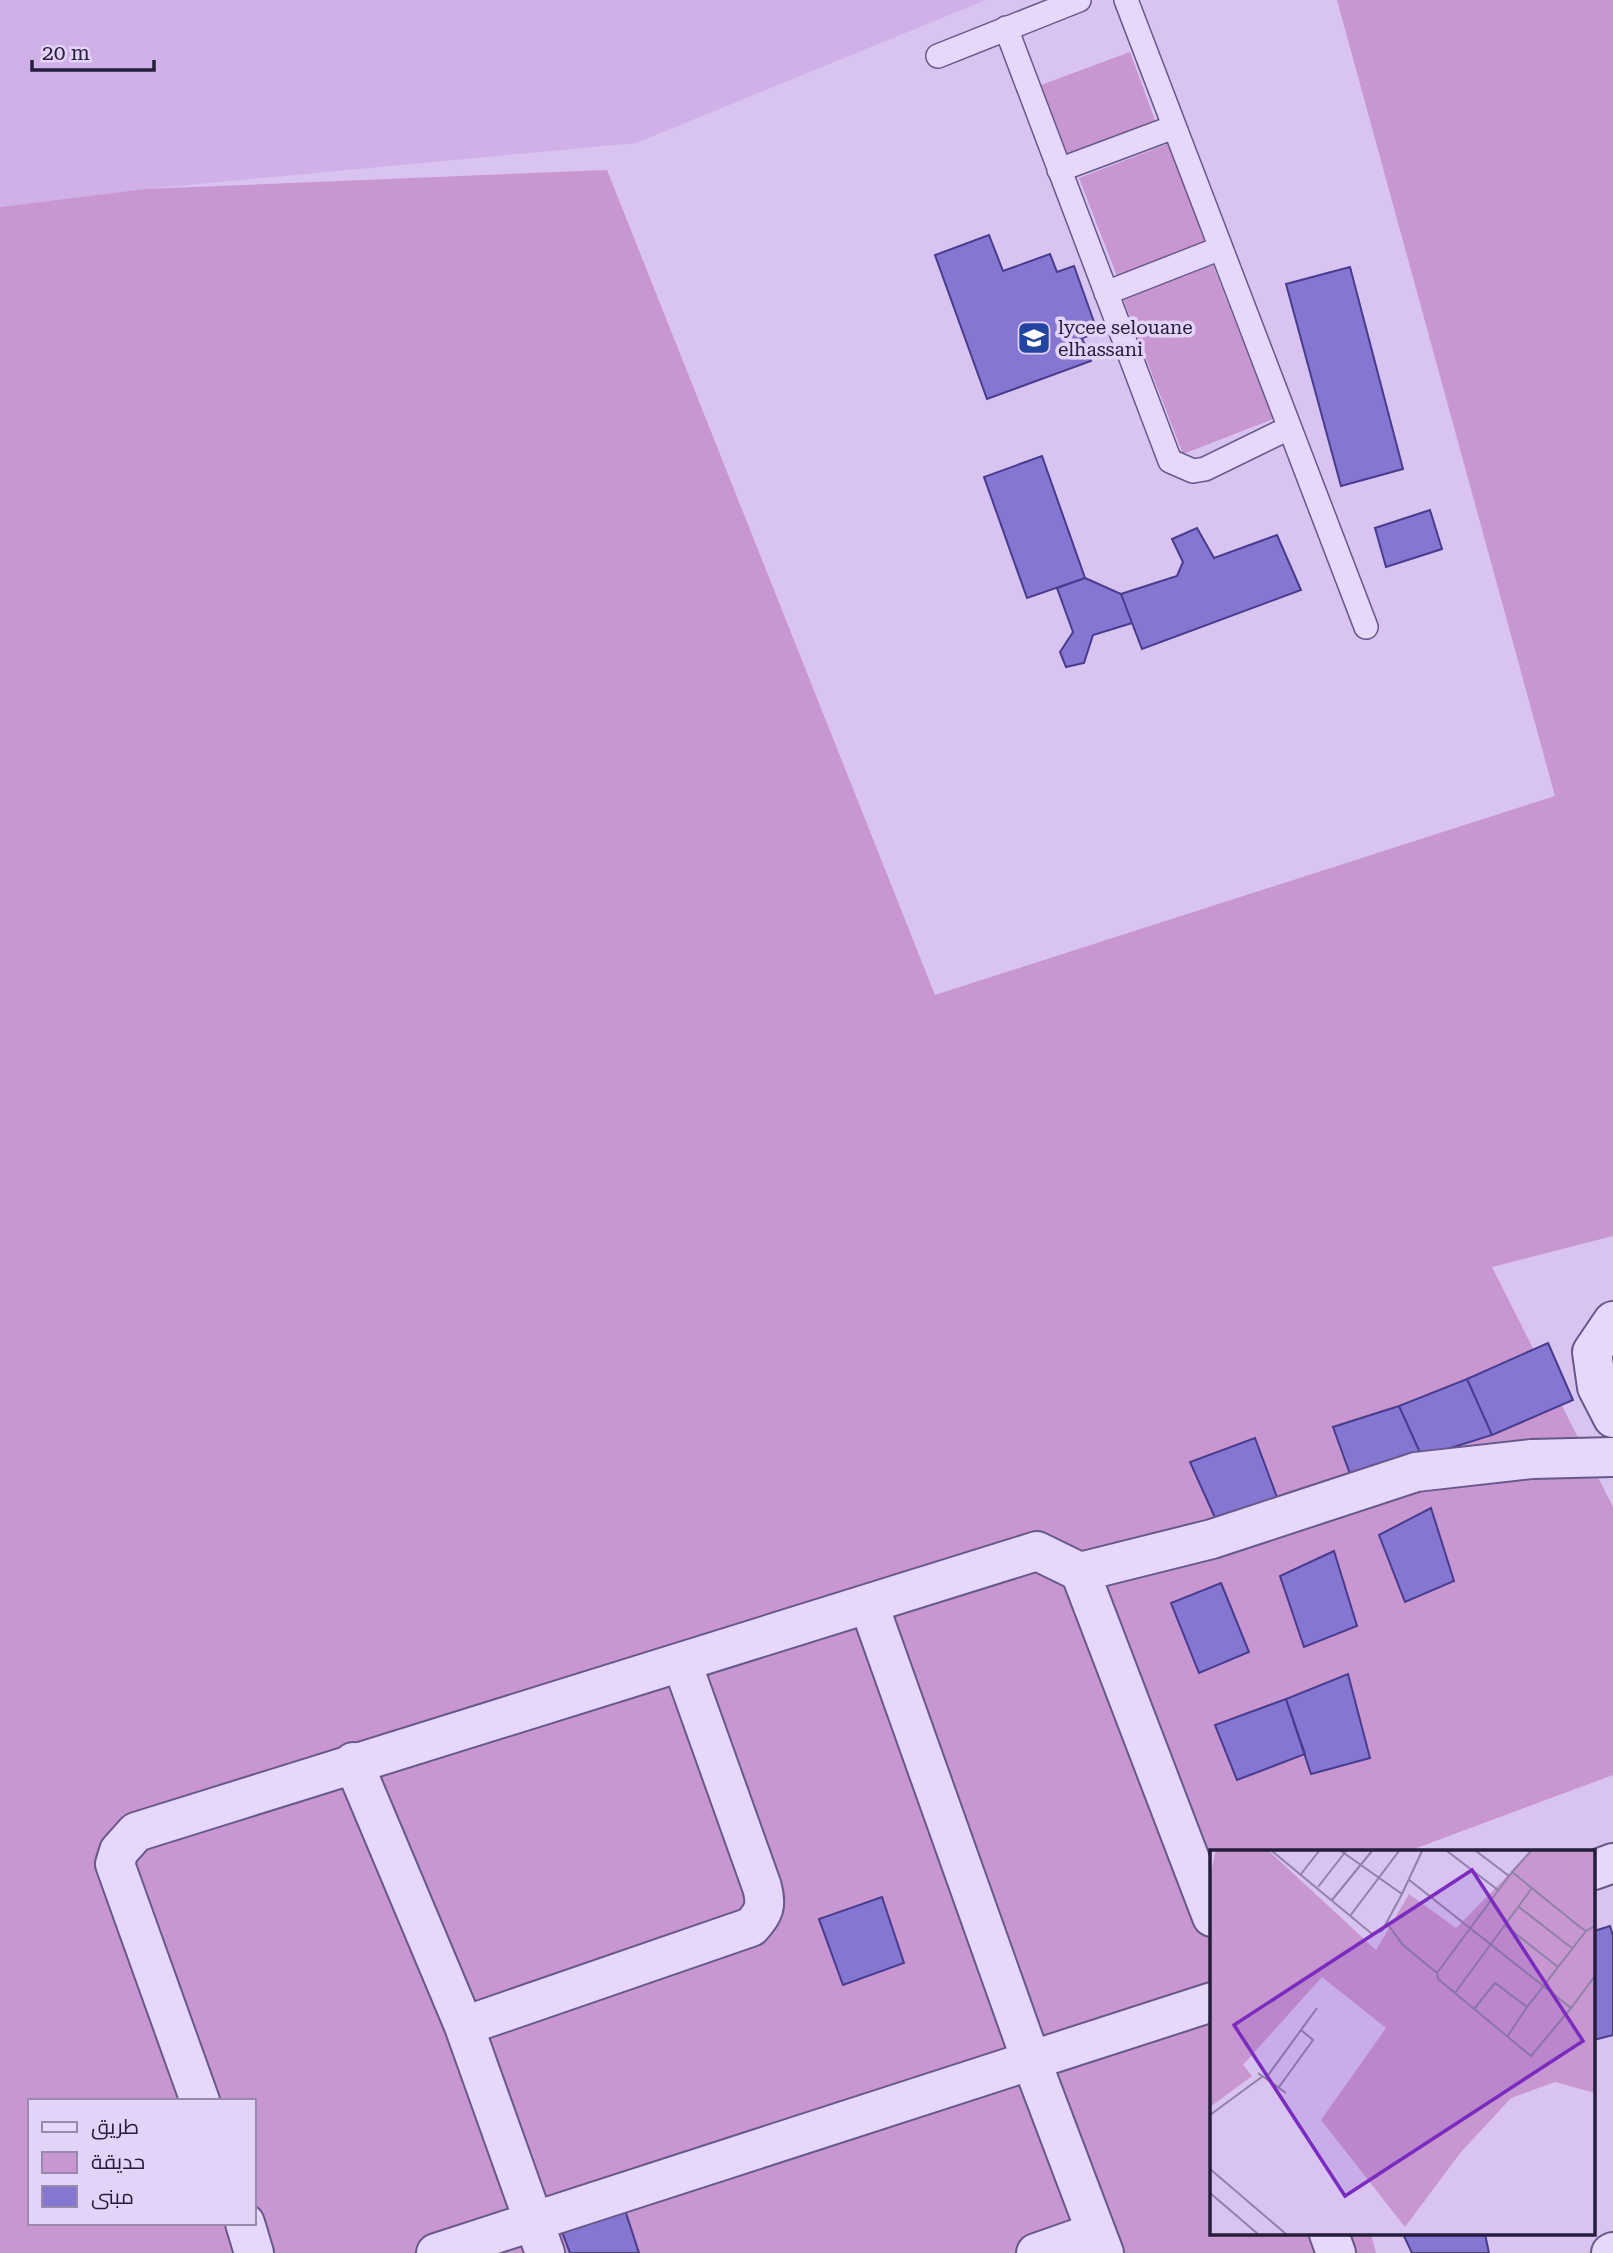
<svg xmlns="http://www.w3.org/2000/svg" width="1613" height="2253" viewBox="0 0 1613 2253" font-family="'Roboto Serif',Cairo,serif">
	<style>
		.farmland { fill: #d0b0e8 }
		.green { fill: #c896d0; fill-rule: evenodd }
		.building { fill: #8576d2; stroke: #483c8e; stroke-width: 2 }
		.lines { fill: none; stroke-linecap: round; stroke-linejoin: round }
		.lane-casing { stroke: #67588d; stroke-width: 26 }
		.street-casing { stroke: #67588d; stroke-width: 42 }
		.lane { stroke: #e7d7fb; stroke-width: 23 }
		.street { stroke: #e7d7fb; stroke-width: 38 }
		.labels { text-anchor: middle; stroke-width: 7; stroke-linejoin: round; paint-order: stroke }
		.poi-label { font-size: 19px; fill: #241d3c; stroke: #e4d3f8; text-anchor: start }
		.inset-road { fill: none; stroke: #9081a9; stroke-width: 2 }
		.view { fill: #7b2cbf; fill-opacity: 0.15; stroke: #7b2cbf; stroke-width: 3.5 }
		.inset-edge { fill: none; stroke: #241d3c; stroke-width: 3.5 }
	</style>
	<rect width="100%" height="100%" fill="#d8c3f1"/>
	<!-- farmland -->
	<path class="farmland" d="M0,0H986L636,143L145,189L0,207Z"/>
	<!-- green -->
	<path class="green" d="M1337,0H1613V1236L1492,1267L1613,1507V1775L1406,1852H1212V2234H1371L1376,2253H0V207L145,189L607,170L935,995L1555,796ZM30,2101H254V2223H30Z
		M1130,52L1156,123L1066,155L1041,85Z
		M1170,143L1207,242L1117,276L1079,178Z
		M1213,265L1273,419L1183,454L1123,299Z"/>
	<!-- building -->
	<path class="building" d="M989,235L1003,271L1050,254L1057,272L1074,266L1098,333L1082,338L1091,361L987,399L935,255Z
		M1350,267L1403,469L1341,486L1286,284Z
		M1042,456L1085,578L1027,598L984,477Z
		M1430,510L1442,549L1386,567L1375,528Z
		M1197,528L1214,558L1277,535L1301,590L1142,649L1121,594L1177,576L1183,562L1172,539Z
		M1085,578L1121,594L1132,623L1093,635L1084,663L1066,667L1060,652L1073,632L1057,588Z
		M1548,1343L1573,1400L1492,1435L1467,1379Z
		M1467,1379L1492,1435L1422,1457L1399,1406Z
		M1399,1406L1422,1457L1354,1485L1333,1427Z
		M1255,1438L1281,1508L1217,1522L1190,1462Z
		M1431,1508L1454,1581L1405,1602L1379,1535Z
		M1334,1551L1357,1626L1304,1647L1280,1576Z
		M1221,1583L1249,1652L1199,1673L1171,1603Z
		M1348,1674L1370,1758L1311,1774L1286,1699Z
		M1286,1699L1305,1754L1237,1780L1215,1725Z
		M882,1897L904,1963L843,1985L819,1919Z
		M1610,1926L1613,1936V2035L1594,2040V1931Z
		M624,2207L639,2253H570L561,2229Z
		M1403,2234H1485L1489,2253H1412Z"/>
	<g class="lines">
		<defs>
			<path id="lane" d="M1126,0L1366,627
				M1006,28L1170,461L1193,471L1205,469L1289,428
				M938,56L1079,0
				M1059,170L1174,127
				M1106,293L1221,248"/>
			<path id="street" d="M1613,1321L1592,1352L1597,1387L1613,1418
				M1080,1572L1212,1539L1416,1472L1532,1459L1613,1457
				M869,1605L1031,2060L1104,2253
				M353,1762L464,2026
				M1594,1870L1613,1863
				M200,2101L115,1864L119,1851L136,1832L1037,1551L1080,1572L1212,1917
				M245,2223L254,2253
				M1329,2234L1336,2253
				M436,2253L1212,2002
				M545,2253L464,2026L751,1927C764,1913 767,1906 762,1887L682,1663
				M1036,2253L1096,2232
				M1611,2253L1613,2252"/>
		</defs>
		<!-- lane casing -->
		<use href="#lane" class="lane-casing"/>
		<!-- street casing -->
		<use href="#street" class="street-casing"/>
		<!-- lane -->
		<use href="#lane" class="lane"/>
		<!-- street -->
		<use href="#street" class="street"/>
	</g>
	<!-- icons -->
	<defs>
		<symbol id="school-square" viewBox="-11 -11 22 22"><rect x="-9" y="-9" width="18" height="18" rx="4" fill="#2444a1" stroke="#e4d3f8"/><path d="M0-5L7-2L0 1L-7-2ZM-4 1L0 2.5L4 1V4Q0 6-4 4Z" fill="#fff"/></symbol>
	</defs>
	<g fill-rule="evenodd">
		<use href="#school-square" x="1015" y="319" width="38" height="38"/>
	</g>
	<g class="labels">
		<!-- poi labels -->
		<g class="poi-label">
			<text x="1058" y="334">lycee selouane<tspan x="1058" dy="22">elhassani</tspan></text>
		</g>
	</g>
	<!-- overview -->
	<g transform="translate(1210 1850)">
		<rect width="385" height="385" fill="#d8c3f1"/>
		<path d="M6,1H59L166,100L199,44L246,78L322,1H385V243L345,232L301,248L251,302L195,377L111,270L176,178L112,127L33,215L42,226L0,257V25Z" fill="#c896d0"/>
		<path class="inset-road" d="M62,1L162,84L172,81L192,44M131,1L192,44L212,1M237,1L288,40M266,1L299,26M321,1L302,22L370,77L376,81L385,76M302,22L227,123L228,129L321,206L361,158M91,24L109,1M198,29L361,158L385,126M108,37L136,1M122,50L162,1M309,57L363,99M140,66L189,1M177,73L193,95L227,123M296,76L348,117M245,143L322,38M264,159L285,133L317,157L376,81M297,187L317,157M48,223L76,243M56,228L107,158M69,237L103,190L91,180M0,265L53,226M0,319L76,384M0,343L48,384"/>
		<path class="view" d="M262,20L373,191L135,346L24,175Z"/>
		<rect width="385" height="385" class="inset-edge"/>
	</g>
	<!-- legend -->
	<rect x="28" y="2099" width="228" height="126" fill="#e4d3f8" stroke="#978aad" stroke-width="2"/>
	<rect x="42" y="2122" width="35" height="10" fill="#e7d7fb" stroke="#978aad" stroke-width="2"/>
	<text x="91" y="2134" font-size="21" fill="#241d3c">طريق</text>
	<rect x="42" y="2152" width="35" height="21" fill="#c896d0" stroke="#978aad" stroke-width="2"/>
	<text x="91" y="2169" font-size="21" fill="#241d3c">حديقة</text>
	<rect x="42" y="2186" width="35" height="21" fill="#8576d2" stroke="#978aad" stroke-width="2"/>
	<text x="91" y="2204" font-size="21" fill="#241d3c">مبنى</text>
	<!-- scale -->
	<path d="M32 60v10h122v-10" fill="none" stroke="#241d3c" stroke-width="3.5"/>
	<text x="42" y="60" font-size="21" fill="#241d3c" stroke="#e4d3f8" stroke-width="5" paint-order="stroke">20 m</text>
</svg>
